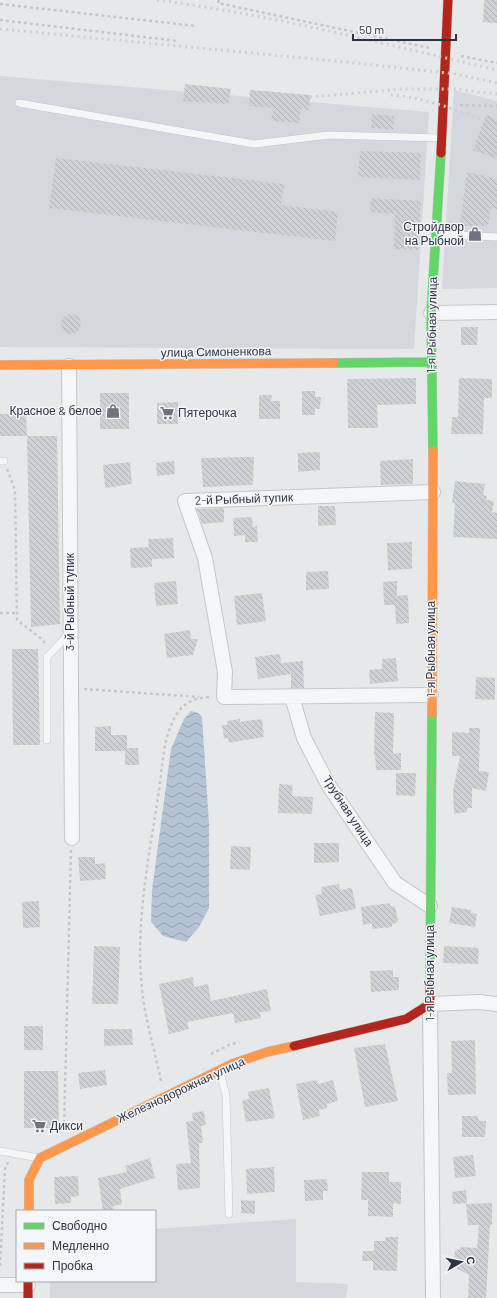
<svg xmlns="http://www.w3.org/2000/svg" width="497" height="1298" viewBox="0 0 497 1298" font-family="Barlow,sans-serif">
	<style>
		.built { fill: #d4d7dd }
		.water { fill: url(#water-waves) }
		.building { fill: url(#building-back-hatch) }
		.lines { fill: none; stroke-linecap: round; stroke-linejoin: round }
		.lane-casing { stroke: #c4c6c8; stroke-width: 8 }
		.street-casing { stroke: #c4c6c8; stroke-width: 16 }
		.fast-casing { stroke: #c4c6c8; stroke-width: 10 }
		.slow-casing { stroke: #c4c6c8; stroke-width: 10 }
		.jam-casing { stroke: #c4c6c8; stroke-width: 10 }
		.path { stroke: #c5c6ca; stroke-width: 2.5; stroke-dasharray: 3 3; stroke-linecap: butt }
		.lane { stroke: #f5f6f7; stroke-width: 7 }
		.street { stroke: #f5f6f7; stroke-width: 14 }
		.fast { stroke: #63d668; stroke-width: 9 }
		.slow { stroke: #ff974d; stroke-width: 9 }
		.jam { stroke: #b3261e; stroke-width: 9 }
		.rail { stroke: #cecfd2; stroke-width: 3; stroke-dasharray: 2 4; stroke-linecap: butt }
		.labels { text-anchor: middle; stroke-width: 3; stroke-linejoin: round; paint-order: stroke }
		.poi-label { font-size: 12px; fill: #2b3445; stroke: #f4f6f9; text-anchor: end }
		.street-label { font-size: 12px; fill: #2b3445; stroke: #f4f6f9 }
	</style>
	<defs>
		<pattern id="water-waves" width="16" height="10" patternUnits="userSpaceOnUse"><rect width="16" height="10" fill="#b4c4d5"/><path d="M0 5q4-4 8 0t8 0" fill="none" stroke="#93a0af"/></pattern>
		<pattern id="building-back-hatch" width="6" height="6" patternUnits="userSpaceOnUse"><rect width="6" height="6" fill="#ced0d3"/><path d="M-1 5l2 2M0 0l6 6M5-1l2 2" fill="none" stroke="#b1b3b6"/></pattern>
	</defs>
	<rect width="100%" height="100%" fill="#e6e8ea"/>
	<!-- built -->
	<path class="built" d="M0,76L429,112L414,349L0,347Z
		M454,90L497,101V288L442,289Z
		M296,1219V1282L348,1284L346,1298H50V1281H155V1229Z"/>
	<!-- water -->
	<path class="water" d="M191,711L198,713L202,717L209,824V908L199,927L186,942L163,936L151,922L152,890L171,749L184,719Z"/>
	<!-- building -->
	<path class="building" d="M484,0H497V23L483,22Z
		M185,84L231,89L228,104L183,101Z
		M250,90L310,95L309,110L301,109L299,123L271,121L273,108L249,106Z
		M372,114L394,116L393,130L371,128Z
		M486,115L497,119V159L473,150Z
		M360,151L421,153L420,180L358,177Z
		M56,158L284,184L281,205L338,212L335,241L49,208Z
		M467,172L497,179V209L491,208L488,226H460Z
		M371,198L421,201L418,250L394,249L395,214L370,212Z
		M61 324a10 10 0 1 1 20 0a10 10 0 1 1-20 0Z
		M461,327H478L477,345H461Z
		M416,378V404L377,405L378,428H348L347,379Z
		M459,378L492,379V398H484L483,434H451L452,417H458Z
		M302,391H315V397H321L320,409H315V415H302Z
		M100,393H129V429H100Z
		M259,395H272L271,401H280V419H259Z
		M178,402V424H157V403Z
		M26,413L27,436H0V414Z
		M27,436H57L60,624L31,627Z
		M320,452V470L298,472V453Z
		M254,457L253,485L203,487L201,458Z
		M413,459V484L381,485L380,461Z
		M174,461L175,474L157,476L156,463Z
		M130,462L132,484L105,488L103,465Z
		M455,481L485,484L483,495L487,496L486,500L494,501L492,512L497,513V539L453,537L455,503H452Z
		M318,506H335L336,525L318,526Z
		M224,508V522L202,524L197,509Z
		M252,517L253,527L257,526L258,542H245V535L234,536L233,518Z
		M173,538L174,558L152,559V567L131,568L130,548L149,547L148,539Z
		M412,542V569L388,570L387,543Z
		M328,571L329,589L306,590V572Z
		M176,581L178,604L156,606L154,583Z
		M397,581V596L408,595L409,623L396,624L395,605H384L383,582Z
		M262,593L266,621L237,625L234,596Z
		M190,630L191,639H198L193,655L167,658L164,634Z
		M12,649H38L40,745H13Z
		M280,654L281,663L303,661L304,688H291V674L258,679L255,657Z
		M396,658L398,681L370,684L369,670L382,669V659Z
		M476,677L495,678V700L475,699Z
		M375,712L394,713L393,754L401,753V770H376L375,755H374Z
		M240,719V722L262,719L264,737L229,743L228,738L224,739L222,725H227V721Z
		M111,726V735H127V748H138L139,765H125V751H95V727Z
		M469,728H480L479,771L489,772L486,791L472,788V808H467V812L454,814L453,791L460,756H452V732L469,733Z
		M396,773H416L415,796L396,795Z
		M279,784L293,785L292,796L313,797L312,814L278,813Z
		M314,843H339V862L314,863Z
		M231,846L251,847L250,870L230,869Z
		M78,857H95V864L105,863L106,879L80,881Z
		M339,884L340,890L352,888L356,909L320,916L315,895L322,894L321,887Z
		M39,901L40,927L23,928L22,902Z
		M390,903L391,907L395,906L398,922L392,924V927L372,929V923L363,925L361,907Z
		M452,907L471,910V913L477,914L475,927L449,923Z
		M94,946L120,947L118,1004H92Z
		M444,946L479,948L478,964L443,963Z
		M393,970V977H399V990L371,992L370,971Z
		M193,977L194,987L208,984L211,1001L267,989L271,1011L260,1012L261,1018L235,1023L233,1013L187,1022L189,1029L169,1034L159,984Z
		M24,1026H43V1050H24Z
		M104,1029H132L133,1045L104,1046Z
		M475,1040L476,1094L448,1095L447,1073H452L451,1041Z
		M385,1044L398,1101L365,1107L354,1048Z
		M105,1070L107,1085L80,1089L78,1073Z
		M24,1071H58L59,1128H24Z
		M317,1080L318,1084L333,1080L338,1101L327,1104V1108L319,1110L320,1116L303,1120L296,1084Z
		M269,1088L275,1118L246,1122L242,1101L249,1099L248,1092Z
		M204,1111L206,1125L201,1126L203,1143H199L200,1188L178,1190L176,1164L191,1163L186,1122L193,1121L192,1113Z
		M462,1116H478L479,1121H486L485,1137H462Z
		M473,1155L476,1176L455,1178L453,1157Z
		M150,1158L155,1178L120,1189L122,1204L113,1206L114,1211H103L98,1178L127,1172L125,1166Z
		M274,1167L275,1192L247,1194L246,1169Z
		M362,1172H389V1182H401V1204L393,1203V1217L368,1216V1200H361Z
		M78,1176L79,1196L71,1197V1203L55,1204L54,1177Z
		M327,1179L328,1191H323V1200L305,1201L304,1180Z
		M466,1190L467,1203L453,1204L452,1192Z
		M241,1200L255,1201V1214L241,1213Z
		M492,1203V1225H490L486,1298H468L469,1275L456,1268L454,1262L455,1251L462,1247L477,1248L479,1225H468L466,1204Z
		M386,1237H398L397,1271L373,1270V1261H362L363,1251H374V1241H385Z"/>
	<g class="lines">
		<defs>
			<path id="lane" d="M19,103L254,144L329,135L441,138
				M437,234L497,237
				M0,461H4
				M47,740V657L70,633
				M220,1072L226,1095L229,1214
				M0,1151L39,1158"/>
			<path id="street" d="M431,313L497,312
				M69,366L72,838
				M431,695L224,697L225,672L205,558L185,501L433,492
				M292,697L304,738L329,786L395,883L430,906
				M0,1285H28
				M433,1298L430,1004L479,1002L497,1004"/>
			<path id="fast" d="M334,363L432,362
				M433,451L431,313L441,153
				M430,984L432,713"/>
			<path id="slow" d="M0,365L334,363
				M432,713L433,451
				M29,1211V1180L40,1158L232,1064L267,1052L294,1046"/>
			<path id="jam" d="M441,153L448,0
				M294,1046L406,1019L430,1004V984
				M28,1281V1298"/>
		</defs>
		<!-- lane casing -->
		<use href="#lane" class="lane-casing"/>
		<!-- street casing -->
		<use href="#street" class="street-casing"/>
		<!-- fast casing -->
		<use href="#fast" class="fast-casing"/>
		<!-- slow casing -->
		<use href="#slow" class="slow-casing"/>
		<!-- jam casing -->
		<use href="#jam" class="jam-casing"/>
		<!-- path -->
		<path class="path" d="M219,0L218,3L430,48
			M0,4L196,26
			M0,20L178,41
			M461,56L497,63
			M460,105L497,106
			M7,469L15,490L17,620L43,640L46,645
			M0,613H17
			M84,689L199,697
			M211,1054L229,1045L239,1042
			M161,1081C155,1051 145,1020 142,989C135,922 149,857 159,791C163,765 162,741 175,717C183,702 196,697 212,697
			M64,1129L71,850
			M0,1266L5,1169L8,1162"/>
		<!-- lane -->
		<use href="#lane" class="lane"/>
		<!-- street -->
		<use href="#street" class="street"/>
		<!-- fast -->
		<use href="#fast" class="fast"/>
		<!-- slow -->
		<use href="#slow" class="slow"/>
		<!-- jam -->
		<use href="#jam" class="jam"/>
		<!-- rail -->
		<path class="rail" d="M157,0C272,15 385,44 497,70
			M0,29L346,62L456,74L497,83
			M391,95C422,97 454,109 483,120
			M310,97L403,89H455L497,94"/>
	</g>
	<!-- icons -->
	<defs>
		<symbol id="shop-bare" viewBox="-9 -9 18 18"><path d="M-5-2.5h2.3a2.7 3.5 0 0 1 5.4 0H5L5.5 6h-11ZM-1.5-2.5h3a1.5 2.3 0 0 0-3 0Z" fill="#6c737f" stroke="#f4f6f9" stroke-width="2.5" paint-order="stroke"/></symbol>
		<symbol id="supermarket-bare" viewBox="-9 -9 18 18"><path d="M-6-5.5h2.5l.6 2H6L4.5 2H-2.5L-4.4-4H-6ZM-1.5 3.2a1.3 1.3 0 1 0 .1 0ZM3 3.2a1.3 1.3 0 1 0 .1 0Z" fill="#6c737f" stroke="#f4f6f9" stroke-width="2.5" paint-order="stroke"/></symbol>
	</defs>
	<g fill-rule="evenodd">
		<use href="#shop-bare" x="465" y="224" width="20" height="20"/>
		<use href="#shop-bare" x="103" y="401" width="20" height="20"/>
		<use href="#supermarket-bare" x="157" y="403" width="20" height="20"/>
		<use href="#supermarket-bare" x="29" y="1116" width="20" height="20"/>
	</g>
	<g class="labels">
		<!-- poi labels -->
		<g class="poi-label">
			<text x="464" y="231">Стройдвор<tspan x="464" dy="14">на Рыбной</tspan></text>
			<text x="102" y="415">Красное &amp; белое</text>
			<text x="178" y="417" text-anchor="start">Пятерочка</text>
			<text x="50" y="1130" text-anchor="start">Дикси</text>
		</g>
		<!-- street labels -->
		<g class="street-label">
			<text transform="translate(432 325) rotate(-89)" y="4">1-я Рыбная улица</text>
			<text transform="translate(216 352) rotate(-1)" y="4">улица Симоненкова</text>
			<text transform="translate(244 499) rotate(-2)" y="4">2-й Рыбный тупик</text>
			<text transform="translate(70 602) rotate(-90)" y="4">3-й Рыбный тупик</text>
			<text transform="translate(431 649) rotate(-90)" y="4">1-я Рыбная улица</text>
			<text transform="translate(348 811) rotate(57)" y="4">Трубная улица</text>
			<text transform="translate(430 973) rotate(-90)" y="4">1-я Рыбная улица</text>
			<text transform="translate(181 1090) rotate(-25)" y="4">Железнодорожная улица</text>
		</g>
	</g>
	<!-- legend -->
	<rect x="16" y="1210" width="140" height="72" fill="#f4f6f9" stroke="#a4a8b1"/>
	<rect x="24" y="1223" width="20" height="6" fill="#63d668" stroke="#a4a8b1"/>
	<text x="52" y="1230" font-size="12" fill="#2b3445">Свободно</text>
	<rect x="24" y="1243" width="20" height="6" fill="#ff974d" stroke="#a4a8b1"/>
	<text x="52" y="1250" font-size="12" fill="#2b3445">Медленно</text>
	<rect x="24" y="1263" width="20" height="6" fill="#b3261e" stroke="#a4a8b1"/>
	<text x="52" y="1270" font-size="12" fill="#2b3445">Пробка</text>
	<!-- north arrow -->
	<g transform="translate(461 1262) rotate(81)" stroke="#f4f6f9" stroke-width="3" paint-order="stroke">
	<path d="M0-3L7 15L0 10L-7 15Z" fill="#2b3445"/>
	<text y="-6" font-size="11" font-weight="bold" text-anchor="middle" fill="#2b3445">С</text>
	</g>
	<!-- scale -->
	<path d="M353 34v6h103v-6" fill="none" stroke="#2b3445" stroke-width="2"/>
	<text x="359" y="34" font-size="12" fill="#2b3445" stroke="#f4f6f9" stroke-width="3" paint-order="stroke">50 m</text>
</svg>
